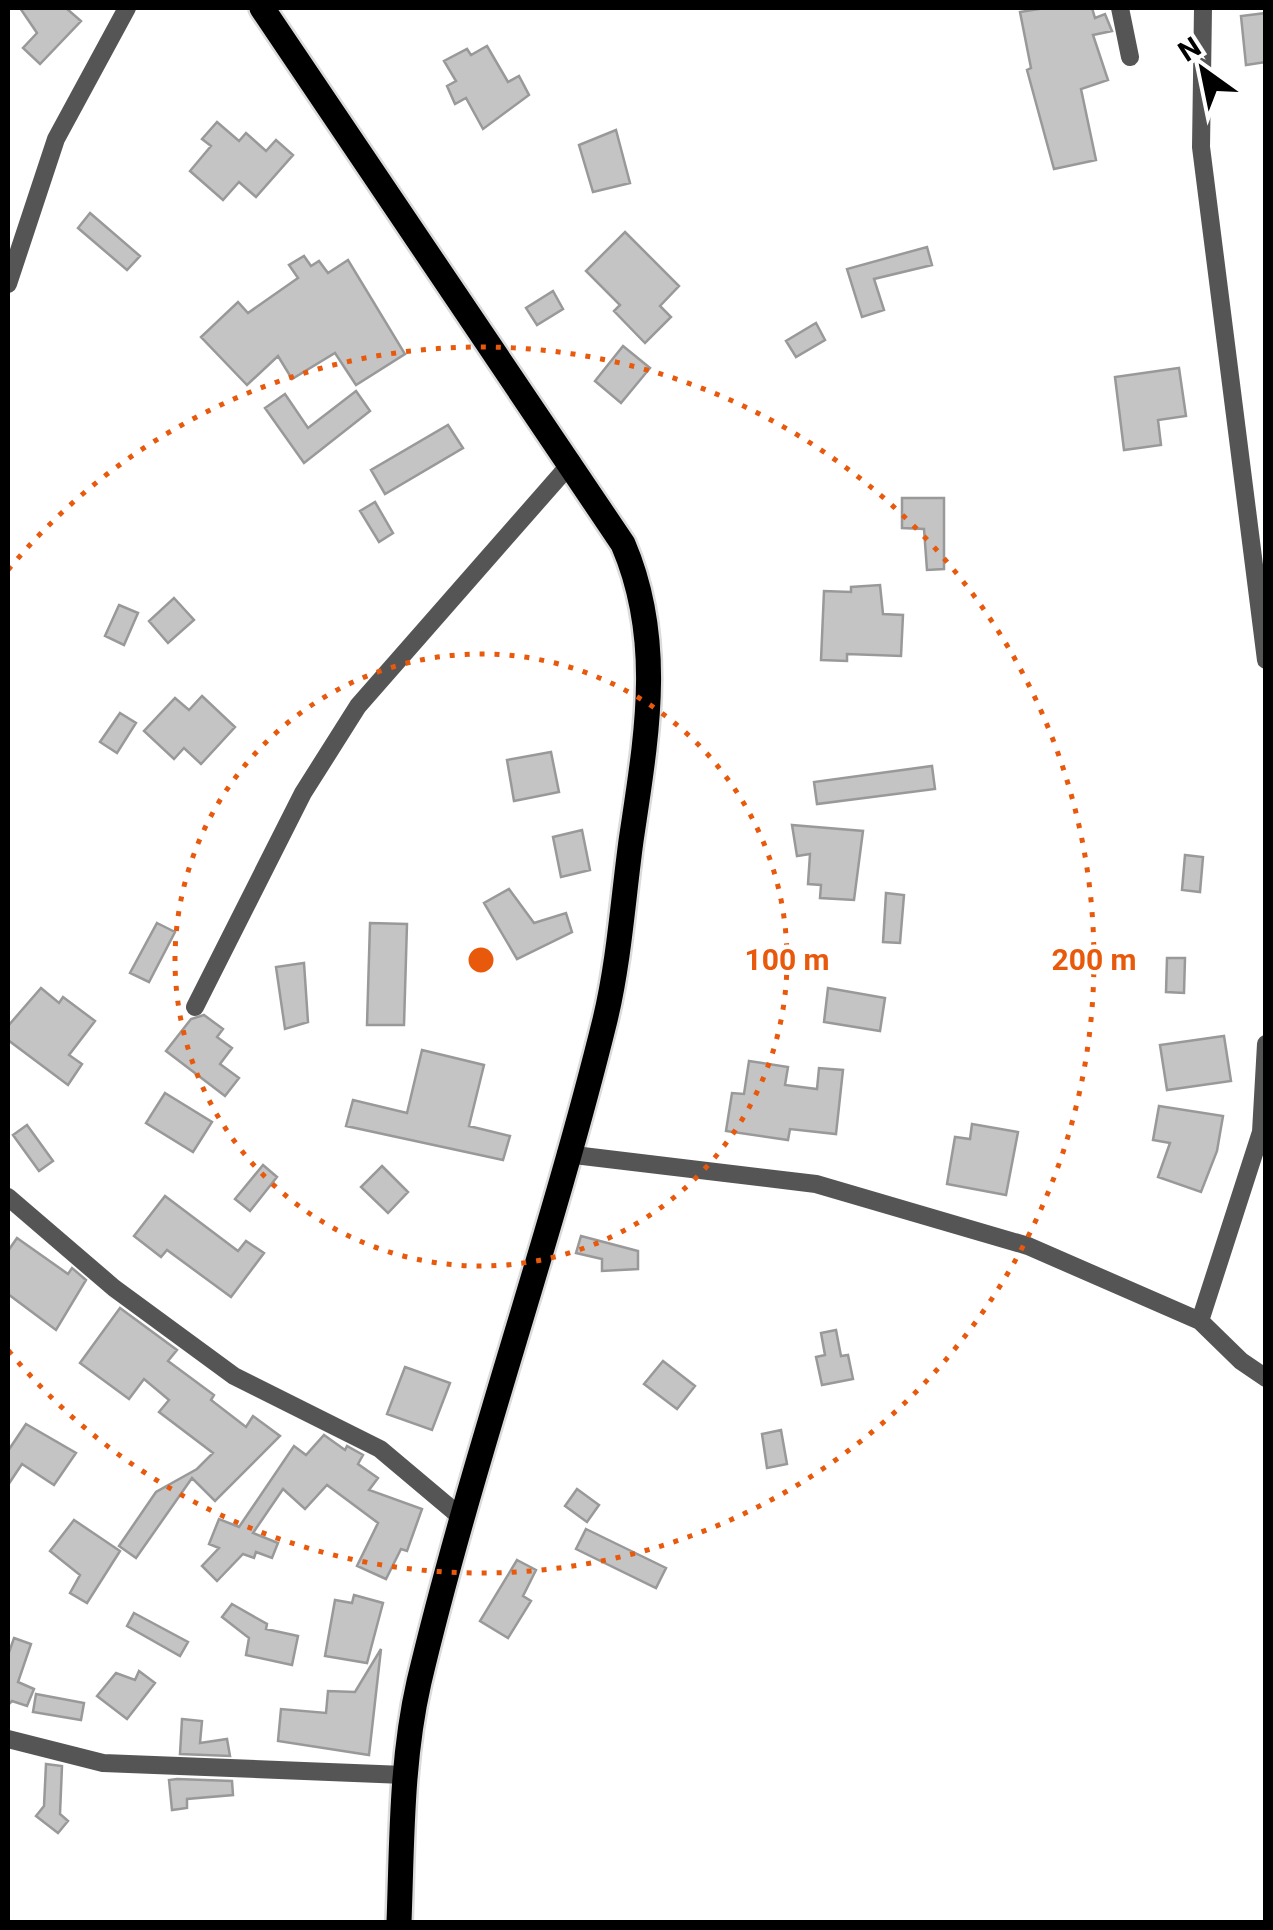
<svg xmlns="http://www.w3.org/2000/svg" width="1273" height="1930" viewBox="0 0 1273 1930" font-family="Roboto,sans-serif">
	<style>
		.building { fill: #c4c4c4; stroke: #999; stroke-width: 2.5 }
		.lines { fill: none; stroke-linecap: round; stroke-linejoin: round }
		.primary-casing { stroke: #dbdbdb; stroke-width: 30 }
		.street { stroke: #555; stroke-width: 18 }
		.primary { stroke: #000; stroke-width: 25 }
		.ring { fill: none; stroke: #e8590c; stroke-width: 5; stroke-dasharray: 5 10 }
		.centre { fill: #e8590c; stroke: #fff; stroke-width: 5 }
		.ring-label { font-size: 30px; text-anchor: middle; font-weight: bold; fill: #e8590c; stroke: #fff; stroke-width: 9; stroke-linejoin: round; paint-order: stroke }
	</style>
	<rect width="100%" height="100%" fill="#fff"/>
	<!-- building -->
	<path class="building" d="M20,8H66L81,21L40,64L23,48L37,33Z
		M1045,8H1092L1095,18L1105,14L1112,31L1093,35L1108,80L1081,89L1096,160L1054,169L1027,70L1031,68L1020,12Z
		M1266,13V62L1246,65L1241,16Z
		M487,46L508,82L519,76L529,95L483,129L466,98L455,104L447,86L456,81L444,61L467,49L471,55Z
		M217,122L239,141L246,133L266,151L276,140L293,155L256,197L239,182L223,200L190,171L211,146L202,139Z
		M616,130L630,183L593,192L579,145Z
		M90,213L140,256L127,270L78,228Z
		M625,232L679,286L660,306L671,317L645,343L614,311L620,305L586,271Z
		M927,247L932,265L874,279L884,310L862,317L847,269Z
		M304,256L311,266L319,261L328,273L348,260L405,354L356,385L335,353L292,379L278,356L247,385L201,337L238,302L248,313L298,278L289,265Z
		M553,291L563,309L537,325L526,308Z
		M816,323L825,340L796,357L786,341Z
		M623,346L650,368L621,403L595,381Z
		M1179,368L1186,416L1158,420L1161,445L1124,450L1115,377Z
		M356,391L370,411L304,463L265,408L285,394L308,428Z
		M448,425L463,448L385,494L371,470Z
		M902,498H944V569L927,570L924,529L902,528Z
		M375,502L393,533L379,542L360,511Z
		M880,585L883,614L903,615L901,656L847,654V661L821,660L824,591L851,592V587Z
		M174,598L194,620L168,643L149,621Z
		M119,605L138,613L124,645L105,636Z
		M202,696L235,727L201,764L184,748L174,759L144,731L175,698L189,710Z
		M120,713L136,723L117,753L100,742Z
		M551,752L559,792L514,801L507,760Z
		M932,766L935,789L817,804L814,782Z
		M792,825L863,831L854,900L820,898L821,885L808,884L810,854L797,856Z
		M582,830L590,870L561,877L553,837Z
		M1185,855L1203,857L1200,892L1182,890Z
		M509,889L534,923L566,913L572,932L517,959L484,903Z
		M886,893L904,895L900,943L883,942Z
		M157,923L175,932L149,982L130,973Z
		M370,923L407,924L404,1025H367Z
		M1167,958H1185L1184,993L1166,992Z
		M304,963L308,1022L285,1029L276,967Z
		M41,988L59,1003L63,997L95,1021L69,1055L82,1064L68,1085L8,1040V1026Z
		M828,988L885,998L880,1031L824,1022Z
		M204,1015L223,1029L217,1037L232,1048L220,1064L239,1078L225,1096L166,1051L191,1019Z
		M1224,1036L1231,1081L1167,1090L1160,1045Z
		M422,1050L484,1065L469,1126L510,1136L503,1160L346,1126L353,1100L407,1113Z
		M749,1061L788,1067L785,1085L817,1089L819,1068L843,1070L836,1134L790,1129L788,1140L726,1131L732,1093L744,1094Z
		M165,1093L212,1122L193,1152L146,1123Z
		M1159,1106L1223,1116L1217,1151L1201,1192L1158,1177L1170,1143L1153,1140Z
		M972,1124L1018,1132L1006,1195L947,1184L955,1137L970,1139Z
		M27,1125L53,1161L39,1171L13,1135Z
		M263,1165L277,1177L250,1211L235,1199Z
		M382,1166L408,1192L388,1213L361,1187Z
		M165,1196L238,1251L246,1241L264,1253L231,1297L167,1250L161,1257L134,1236Z
		M581,1236L638,1251V1269L602,1271V1259L576,1253Z
		M17,1238L68,1274L72,1268L86,1280L56,1330L8,1294V1251Z
		M120,1308L177,1350L168,1361L214,1395L211,1400L246,1427L253,1416L280,1436L215,1501L192,1478L136,1558L119,1546L156,1492L197,1469L213,1453L159,1412L169,1400L144,1379L129,1399L80,1363Z
		M836,1330L841,1356L848,1355L853,1379L822,1385L816,1357L825,1355L821,1333Z
		M663,1361L695,1386L677,1409L644,1384Z
		M405,1367L450,1383L432,1430L387,1414Z
		M26,1424L76,1453L54,1485L22,1464L8,1485V1451Z
		M781,1430L787,1464L767,1468L762,1434Z
		M324,1435L345,1450L347,1446L363,1455L358,1464L378,1478L369,1490L422,1509L407,1551L401,1549L386,1579L357,1566L378,1523L327,1485L305,1509L283,1489L253,1533L278,1543L272,1558L256,1552L254,1558L243,1554L217,1581L202,1566L219,1548L209,1544L219,1519L239,1527L294,1446L306,1455Z
		M577,1489L599,1505L587,1522L565,1506Z
		M74,1520L120,1551L87,1603L70,1593L80,1575L50,1551Z
		M586,1529L666,1568L656,1588L576,1549Z
		M517,1560L536,1570L523,1596L531,1601L508,1638L480,1621Z
		M354,1595L383,1603L367,1663L325,1656L335,1600L352,1603Z
		M232,1604L267,1624L266,1629L298,1636L292,1665L246,1655L249,1638L222,1617Z
		M134,1613L188,1642L180,1656L127,1626Z
		M14,1638L31,1644L18,1682L34,1689L27,1706L12,1701L8,1705V1655Z
		M381,1649L369,1755L278,1741L281,1709L326,1713L328,1691L355,1692Z
		M139,1671L155,1683L127,1719L97,1696L116,1673L135,1680Z
		M36,1694L84,1703L81,1720L33,1712Z
		M182,1719L202,1721L200,1743L227,1739L230,1756L180,1754Z
		M46,1764L62,1766L60,1814L68,1821L58,1833L36,1816L44,1806Z
		M177,1779L232,1781L233,1795L187,1799V1808L172,1810L169,1780Z"/>
	<g class="lines">
		<defs>
			<path id="primary" d="M262,8L623,544C665,642 646,739 631,841C623,900 619,962 605,1020C550,1243 472,1459 419,1682C401,1761 402,1842 399,1922"/>
		</defs>
		<!-- primary casing -->
		<use href="#primary" class="primary-casing"/>
		<!-- street -->
		<path class="street" d="M1120,8L1130,57
			M1203,8L1201,147L1266,660
			M8,284L56,139L127,8
			M195,1007L303,793L358,706L572,462
			M566,1154L816,1184L1028,1246L1200,1321L1241,1361L1266,1378
			M8,1197L114,1288L234,1376L380,1449L462,1518
			M1200,1321L1261,1132L1266,1044
			M8,1739L103,1763L404,1775"/>
		<!-- primary -->
		<use href="#primary" class="primary"/>
	</g>
	<!-- distance rings -->
	<g class="ring">
		<circle cx="481" cy="960" r="306"/>
		<path d="M8 570A613 613 0 1 1 8 1350"/>
	</g>
	<circle cx="481" cy="960" r="15" class="centre"/>
	<g class="ring-label">
		<text x="787" y="970">100 m</text>
		<text x="1094" y="970">200 m</text>
	</g>
	<!-- border -->
	<rect width="1273" height="1930" fill="none" stroke="#000000" stroke-width="20"/>
	<!-- north arrow -->
	<g transform="translate(1203 70) rotate(327)" stroke="#ffffff" stroke-width="8" paint-order="stroke">
	<path d="M0-8L18 38L0 25L-18 38Z" fill="#000000"/>
	<text y="-15" font-size="28" font-weight="bold" text-anchor="middle" fill="#000000">N</text>
	</g>
</svg>
